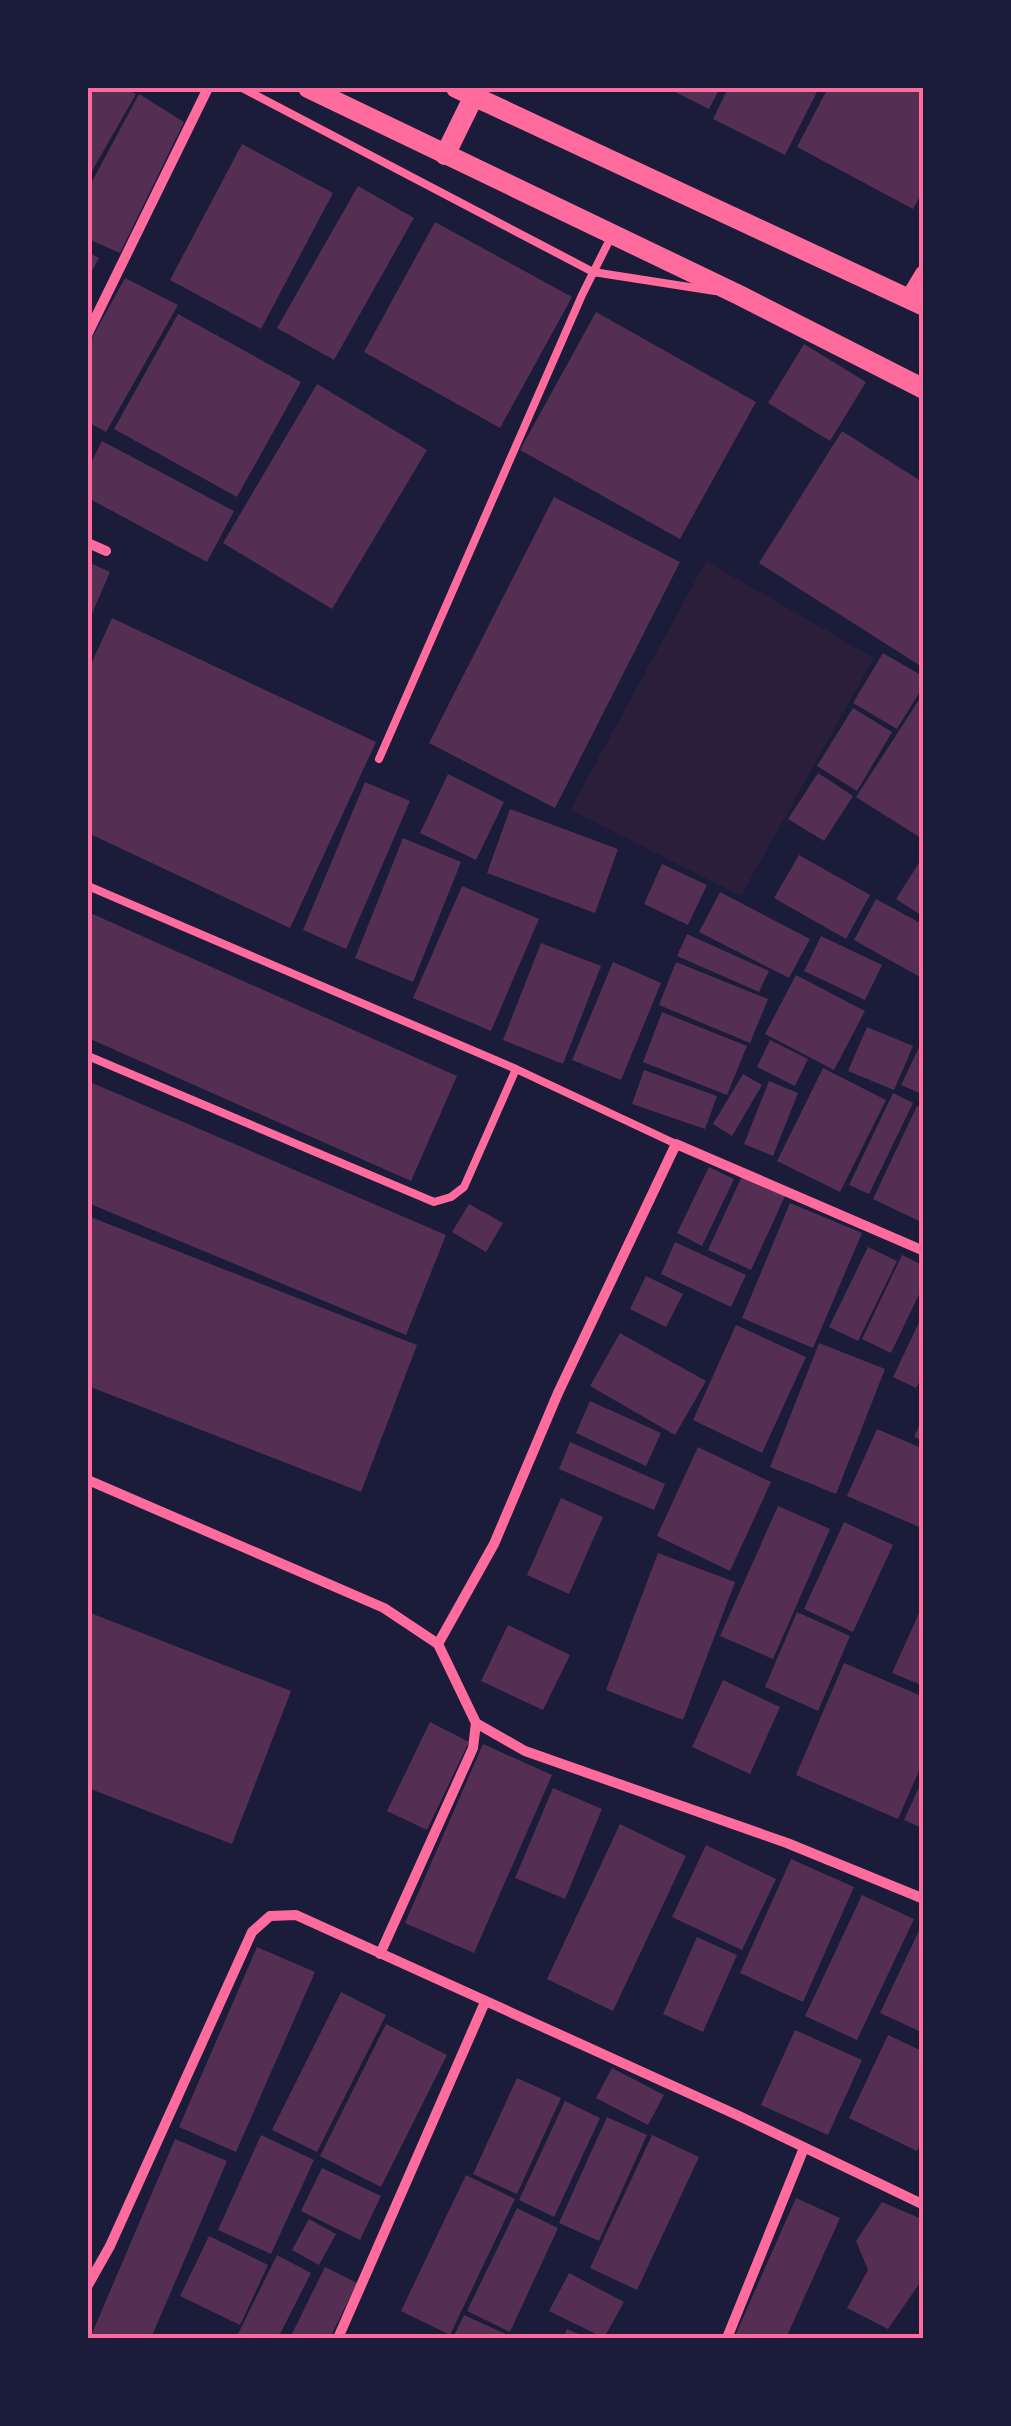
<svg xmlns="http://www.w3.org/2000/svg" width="1011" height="2426" viewBox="0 0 1011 2426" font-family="'Nunito Sans',sans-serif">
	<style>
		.green { fill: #2a1e3b }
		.building { fill: #542f53 }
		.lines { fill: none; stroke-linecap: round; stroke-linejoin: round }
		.service { stroke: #ff6b9d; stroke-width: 8 }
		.minor { stroke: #ff6b9d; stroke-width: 10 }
		.tertiary { stroke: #ff6b9d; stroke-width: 18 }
		.secondary { stroke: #ff6b9d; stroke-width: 20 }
		.neatline { fill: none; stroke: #ff6b9d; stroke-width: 4 }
	</style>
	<rect width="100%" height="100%" fill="#1b1b3a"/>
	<!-- green -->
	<path class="green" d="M706,561L874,658L741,896L570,810Z"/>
	<!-- building -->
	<path class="building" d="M88,88H126L136,94L88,178Z
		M667,88H720L709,109Z
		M728,88H819L785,155L713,119Z
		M828,88H924V189L913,209L797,147Z
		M139,94L184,122L120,253L88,239V189Z
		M242,144L333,193L261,329L170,280Z
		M358,186L414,218L334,360L277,328Z
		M435,222L572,297L500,428L364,352Z
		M88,252L99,258L88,278Z
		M125,278L178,305L106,432L88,422V345Z
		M596,312L756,402L680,539L520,450Z
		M178,314L301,382L237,497L114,429Z
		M804,344L866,382L830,441L768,403Z
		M317,384L427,450L332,609L223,543Z
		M842,431L924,483V658L919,665L759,563Z
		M102,441L234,511L207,562L88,498V469Z
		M554,497L680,562L555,808L429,743Z
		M88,562L110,572L88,623Z
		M112,618L376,742L290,928L88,833V671Z
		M883,653L924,677V685L897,729L853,703Z
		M924,692V840L856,797Z
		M853,708L892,732L857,791L817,766Z
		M818,773L853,796L824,841L788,819Z
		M448,774L504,802L476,860L420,833Z
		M365,782L410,801L346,949L303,930Z
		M510,809L618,849L595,913L487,873Z
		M403,838L461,862L413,982L355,958Z
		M799,855L870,895L846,939L774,898Z
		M924,855V917L896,899Z
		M662,864L707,885L688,925L644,904Z
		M462,886L539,919L491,1031L413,998Z
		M720,892L810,939L789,978L699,932Z
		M876,899L924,925V971L920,977L854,940Z
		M88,912L457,1076L411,1181L88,1038Z
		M687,934L769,971L759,992L677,956Z
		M821,936L882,965L865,1000L804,971Z
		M541,943L601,966L563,1064L503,1040Z
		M613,962L661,983L621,1080L572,1060Z
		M676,962L768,999L750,1043L659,1005Z
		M796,975L865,1011L834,1070L765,1034Z
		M662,1012L747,1046L727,1095L643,1062Z
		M867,1027L913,1046L894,1090L848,1071Z
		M924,1037V1095L901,1085Z
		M770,1040L808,1059L795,1086L757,1067Z
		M823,1068L886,1100L840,1192L777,1161Z
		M644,1070L717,1096L705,1129L632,1104Z
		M743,1074L762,1085L732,1136L713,1124Z
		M769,1081L798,1093L773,1156L744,1144Z
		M90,1082L446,1235L406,1335L88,1203V1089Z
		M893,1093L913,1103L869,1194L849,1185Z
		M917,1106L924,1109V1216L921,1222L873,1199Z
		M709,1167L734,1179L702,1246L677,1233Z
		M743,1174L786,1194L751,1270L708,1250Z
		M790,1203L862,1233L813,1348L742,1318Z
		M469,1204L503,1223L486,1252L452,1232Z
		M88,1216L417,1345L361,1492L88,1386Z
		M675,1242L746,1275L731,1307L661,1274Z
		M868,1247L897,1261L858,1341L829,1327Z
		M902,1255L924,1266V1284L891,1353L862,1339Z
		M646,1276L683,1294L666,1327L630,1309Z
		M924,1312V1373L916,1388L893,1377Z
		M736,1325L806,1357L762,1453L693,1420Z
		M620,1333L706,1381L675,1435L590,1386Z
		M819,1343L885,1369L836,1494L770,1467Z
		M590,1401L661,1433L646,1466L576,1433Z
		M924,1415V1441L914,1437Z
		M877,1429L924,1449V1529L847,1496Z
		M570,1442L665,1484L654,1510L559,1469Z
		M698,1447L771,1482L730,1571L657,1536Z
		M561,1498L603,1517L569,1594L527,1575Z
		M778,1506L830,1529L773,1659L720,1636Z
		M844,1522L893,1545L853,1632L804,1609Z
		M658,1553L735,1582L683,1720L606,1690Z
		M924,1602V1686L892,1673Z
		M88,1612L291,1691L232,1844L88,1788Z
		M797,1612L850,1636L818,1711L765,1687Z
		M508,1625L570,1655L543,1710L481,1681Z
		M844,1663L924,1697V1759L898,1819L796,1775Z
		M723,1680L780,1707L750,1774L692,1747Z
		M430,1722L469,1742L427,1830L387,1811Z
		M483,1744L552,1775L474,1953L405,1923Z
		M924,1776V1829L904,1820Z
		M553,1788L602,1809L565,1899L515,1878Z
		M620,1824L686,1856L613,2011L547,1979Z
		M706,1845L776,1879L742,1950L672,1917Z
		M791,1859L854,1887L803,2002L740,1973Z
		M862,1895L914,1919L857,2040L805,2016Z
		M924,1920V2022L919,2031L880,2013Z
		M697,1937L737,1955L703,2032L663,2014Z
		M257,1947L315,1972L236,2152L179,2127Z
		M341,1992L386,2015L317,2152L272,2130Z
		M386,2024L447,2055L381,2187L320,2156Z
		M795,2030L862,2060L828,2135L761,2105Z
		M888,2035L924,2052V2138L917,2151L849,2118Z
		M612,2068L664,2095L648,2125L596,2098Z
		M517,2078L561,2098L517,2194L473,2174Z
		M565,2101L600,2118L554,2217L519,2200Z
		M607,2117L647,2135L599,2241L559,2223Z
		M261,2135L314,2160L271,2254L218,2230Z
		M652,2135L699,2157L637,2290L590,2268Z
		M175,2139L227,2161L151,2338H90Z
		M322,2168L381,2196L360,2240L301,2211Z
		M466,2175L515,2199L450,2335L401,2311Z
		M796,2198L840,2218L786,2338H734Z
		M882,2202L924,2220V2277L888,2329L847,2308L868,2270L856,2241Z
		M517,2208L558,2228L510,2332L467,2311Z
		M309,2219L336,2234L319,2265L292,2250Z
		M209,2236L268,2265L240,2325L180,2296Z
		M277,2255L311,2273L278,2338H236Z
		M325,2267L357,2283L330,2338H290Z
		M569,2273L624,2302L604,2338L549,2311Z
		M464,2315L508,2335L506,2338H453Z
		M567,2329L588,2338H563Z"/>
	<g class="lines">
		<!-- service -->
		<path class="service" d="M242,88L593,272L715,291
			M379,759L582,295L612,235
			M88,886L516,1069L676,1144
			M88,1056L434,1202L451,1197L464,1187L516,1069"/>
		<!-- minor -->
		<path class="minor" d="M88,333L208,88
			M88,543L106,551
			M88,1480L384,1608L438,1644L476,1723L525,1751L787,1843L924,1899
			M438,1644L494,1544L558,1393L676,1144L924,1251
			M380,1954L473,1748L476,1723
			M88,2285L110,2246L252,1932L270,1916L296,1915L737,2115L924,2205
			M338,2338L485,2002
			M727,2338L804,2148"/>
		<!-- tertiary -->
		<path class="tertiary" d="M909,299L924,274"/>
		<!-- secondary -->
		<path class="secondary" d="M308,88L739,295L924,389
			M456,88L924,306
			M445,155L474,96"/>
	</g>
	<!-- border -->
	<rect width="1011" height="2426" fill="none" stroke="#1b1b3a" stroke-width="180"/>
	<rect x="90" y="90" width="831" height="2246" class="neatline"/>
</svg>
